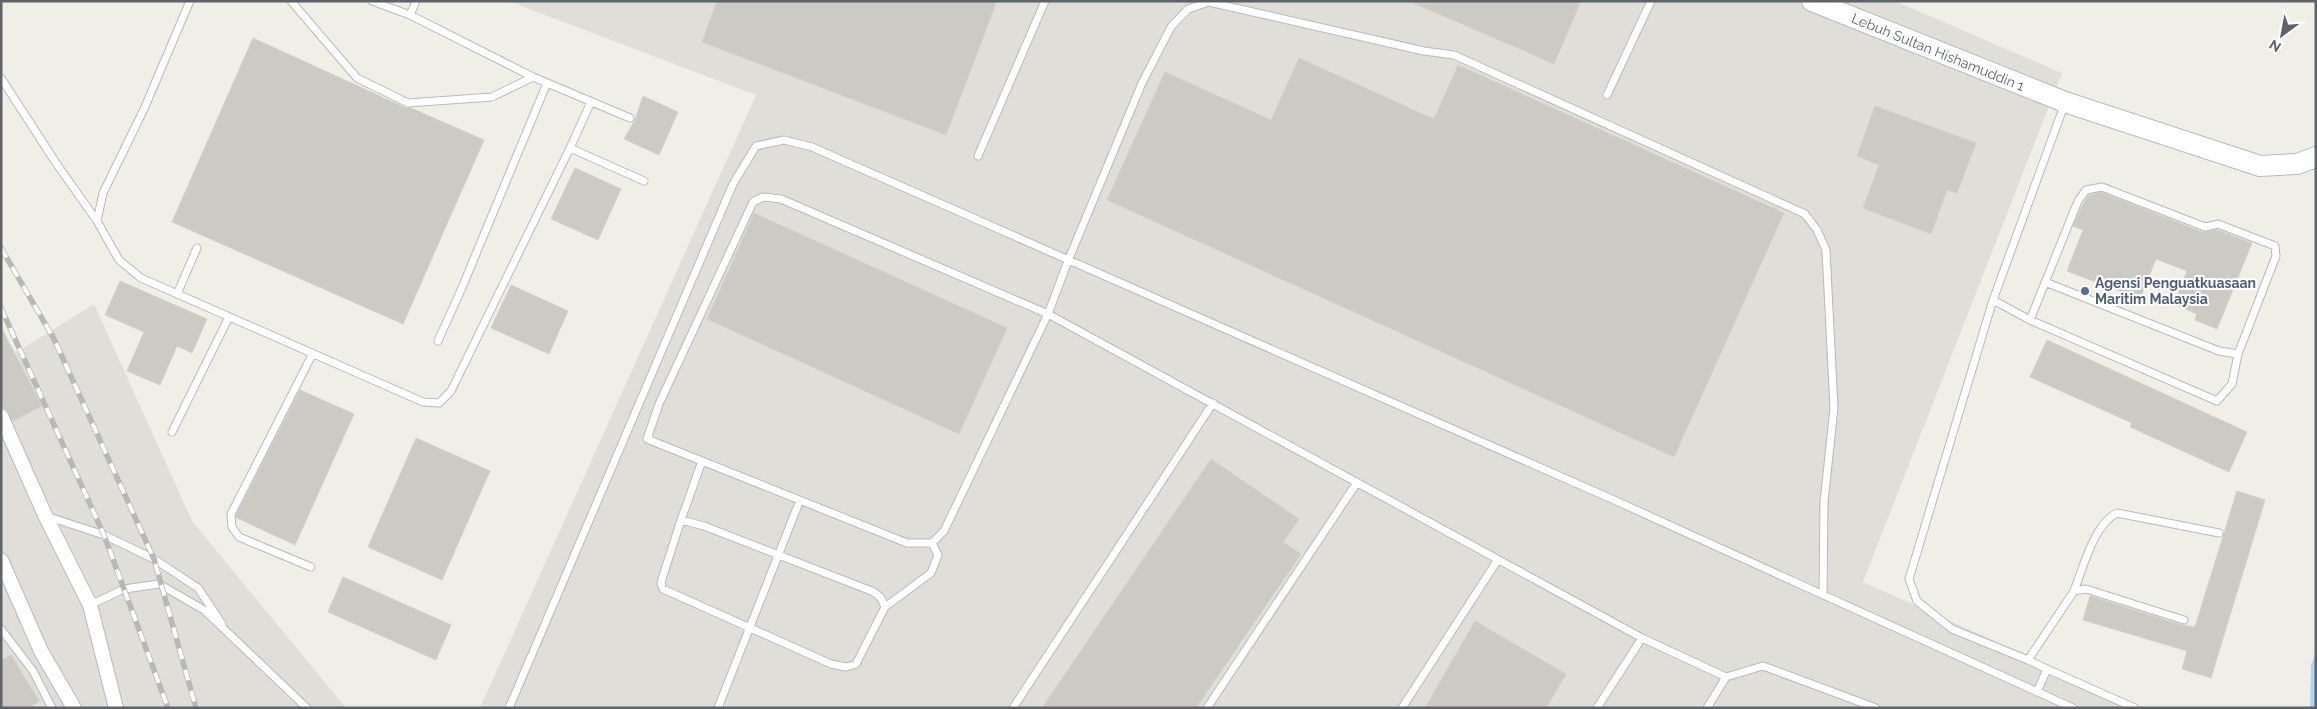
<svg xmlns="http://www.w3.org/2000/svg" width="2317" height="709" viewBox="0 0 2317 709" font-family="Raleway,sans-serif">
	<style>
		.industrial { fill: #dfded9 }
		.water { fill: #abd5fd }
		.building { fill: #cccac4; stroke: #d5d1c6 }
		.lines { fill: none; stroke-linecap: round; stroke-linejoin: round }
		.lane-casing { stroke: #b7b9bd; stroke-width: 9 }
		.street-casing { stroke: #b7b9bd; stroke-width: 16 }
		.secondary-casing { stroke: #b6b9be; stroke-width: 22 }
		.lane { stroke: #fff; stroke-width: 7 }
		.street { stroke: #fff; stroke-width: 14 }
		.secondary { stroke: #fff; stroke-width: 20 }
		.rail-casing { stroke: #b7b8b8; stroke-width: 5.5 }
		.rail { stroke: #fff; stroke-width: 4; stroke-dasharray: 11; stroke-linecap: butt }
		.service-dot { fill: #5c6f8a; stroke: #fff; stroke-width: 2 }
		.labels { text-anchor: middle; stroke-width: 4; stroke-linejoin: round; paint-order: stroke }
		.street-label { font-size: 14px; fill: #5f6267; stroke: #fff }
		.service-label { font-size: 14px; font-weight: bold; fill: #4e5e75; stroke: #fff; text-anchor: start }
	</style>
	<rect width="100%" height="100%" fill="#f0efe7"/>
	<!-- industrial -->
	<path class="industrial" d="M508,1H1895L2062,73L1863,582L2144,708H480L756,95Z
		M94,304L192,521L346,708H1V362Z"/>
	<!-- water -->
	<path class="water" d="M2316,653V708H2310L2311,665Z"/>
	<!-- building -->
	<path class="building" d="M717,1H997L946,135L702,42Z
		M1409,1H1581L1554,64Z
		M253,38L406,108H411L484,140L403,324L172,222Z
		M1299,58L1434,119L1458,65L1784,213L1674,457L1107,200L1165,72L1271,120Z
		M643,96L678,112L659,155L624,139L635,120Z
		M1875,106L1976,143L1957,193L1947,190L1931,234L1863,208L1879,165L1857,156Z
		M575,168L621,189L598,240L551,219Z
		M2101,192L2202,232L2218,230L2252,243L2217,329L2195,320L2197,314L2174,304L2187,271L2156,259L2140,299L2067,271L2083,230L2073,226L2083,204L2089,195Z
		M754,213L1007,328L959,434L707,319Z
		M120,281L207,319L192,353L177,346L160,385L127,371L144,332L105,315Z
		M511,285L568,311L549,354L491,328Z
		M1,327L42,406L13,421L6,409L1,407Z
		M2047,340L2247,432L2229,472L2130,427L2132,423L2030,377Z
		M300,390L354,414L295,545L237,518L236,515Z
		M416,438L490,471L442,580L368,547Z
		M1211,459L1299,519L1283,542L1301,554L1196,708H1042Z
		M2237,491L2265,500L2211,678L2182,669L2187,651L2083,620L2090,596L2182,625L2195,627Z
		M343,577L451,625L436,660L328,612Z
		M1475,621L1566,674L1546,708H1425Z
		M11,655L39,701L29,708H1V660Z"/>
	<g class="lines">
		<defs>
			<path id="lane" d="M190,1L144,109L103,193L97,221L119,260L141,278L423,402L439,403L451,391L570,148L591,102
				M291,1L357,78L408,103L492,97L533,77
				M372,1L410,15L416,1
				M410,15L533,77L630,118
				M1,78L56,163L97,221
				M1607,95L1651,1
				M570,148L644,181
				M978,156L1045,1
				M2045,282L2219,351L2238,354
				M177,294L197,248
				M1993,300L2030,320L2217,401L2232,384L2238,354L2276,256L2275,246L2218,224L2205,227L2102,187L2086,190L2078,201L2030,320
				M438,341L461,290L547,83
				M172,432L229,317
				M46,516L104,535L154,559L198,588L222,624
				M681,520L704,526L874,592L881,598L885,607L856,664L846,667L831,664L663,589L661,584L662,579Z
				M681,520L702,461
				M311,567L239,537L232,527L231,514L312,355
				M2074,591C2083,568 2094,524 2117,513L2219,533
				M1823,594L1824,502L1834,408L1826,250L1817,230L1805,214L1454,55L1424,51L1209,2L1188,9L1171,27L1142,83L1068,261L1048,314L944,531L932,543H907L647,439L659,404L753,202L763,197L781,199L1048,314L1642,638L1726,677L1763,666L1876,708
				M90,605L124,589L159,584L204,610L307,708
				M885,607L931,573L938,555L932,543
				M1,629L33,671L52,708
				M2028,660L1952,629L1917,601L1909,579L1993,300L2065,103
				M2047,669L2028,660L2074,591L2086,589L2184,620
				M2037,692L2047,669L2135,708
				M509,708L733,184L756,146L784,140L812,147L1614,500L2073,708
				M718,708L800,500
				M1013,708L1213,403
				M1207,708L1356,484
				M1402,708L1497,561
				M1597,708L1642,638
				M1707,708L1726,677"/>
			<path id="street" d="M1,416L45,515L90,605L116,708
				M1,560L41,651L74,708"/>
			<path id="secondary" d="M1812,1L2065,102L2260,166L2297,164L2316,157"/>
		</defs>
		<!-- lane casing -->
		<use href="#lane" class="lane-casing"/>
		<!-- street casing -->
		<use href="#street" class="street-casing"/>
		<!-- secondary casing -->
		<use href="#secondary" class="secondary-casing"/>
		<!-- lane -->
		<use href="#lane" class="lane"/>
		<!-- street -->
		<use href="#street" class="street"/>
		<!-- secondary -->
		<use href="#secondary" class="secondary"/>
		<defs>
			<path id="rail" d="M1,248L54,339L154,559L196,708
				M1,308L104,535L168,708"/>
		</defs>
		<!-- rail casing -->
		<use href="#rail" class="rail-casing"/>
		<!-- rail -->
		<use href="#rail" class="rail"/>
	</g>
	<!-- markers -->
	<circle class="service-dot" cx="2085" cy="291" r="5"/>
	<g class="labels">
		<!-- street labels -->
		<g class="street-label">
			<text transform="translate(1938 52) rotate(22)" y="5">Lebuh Sultan Hishamuddin 1</text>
		</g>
		<!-- service labels -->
		<g class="service-label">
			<text x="2095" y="288">Agensi Penguatkuasaan<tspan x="2095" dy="16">Maritim Malaysia</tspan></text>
		</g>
	</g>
	<!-- border -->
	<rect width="2317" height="709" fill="none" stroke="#5f6267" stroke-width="5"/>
	<!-- north arrow -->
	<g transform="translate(2282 35) rotate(212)" stroke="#ffffff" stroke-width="4" paint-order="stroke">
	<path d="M0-4L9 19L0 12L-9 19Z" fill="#5f6267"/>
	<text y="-8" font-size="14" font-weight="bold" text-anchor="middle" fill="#5f6267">N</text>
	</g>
</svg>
